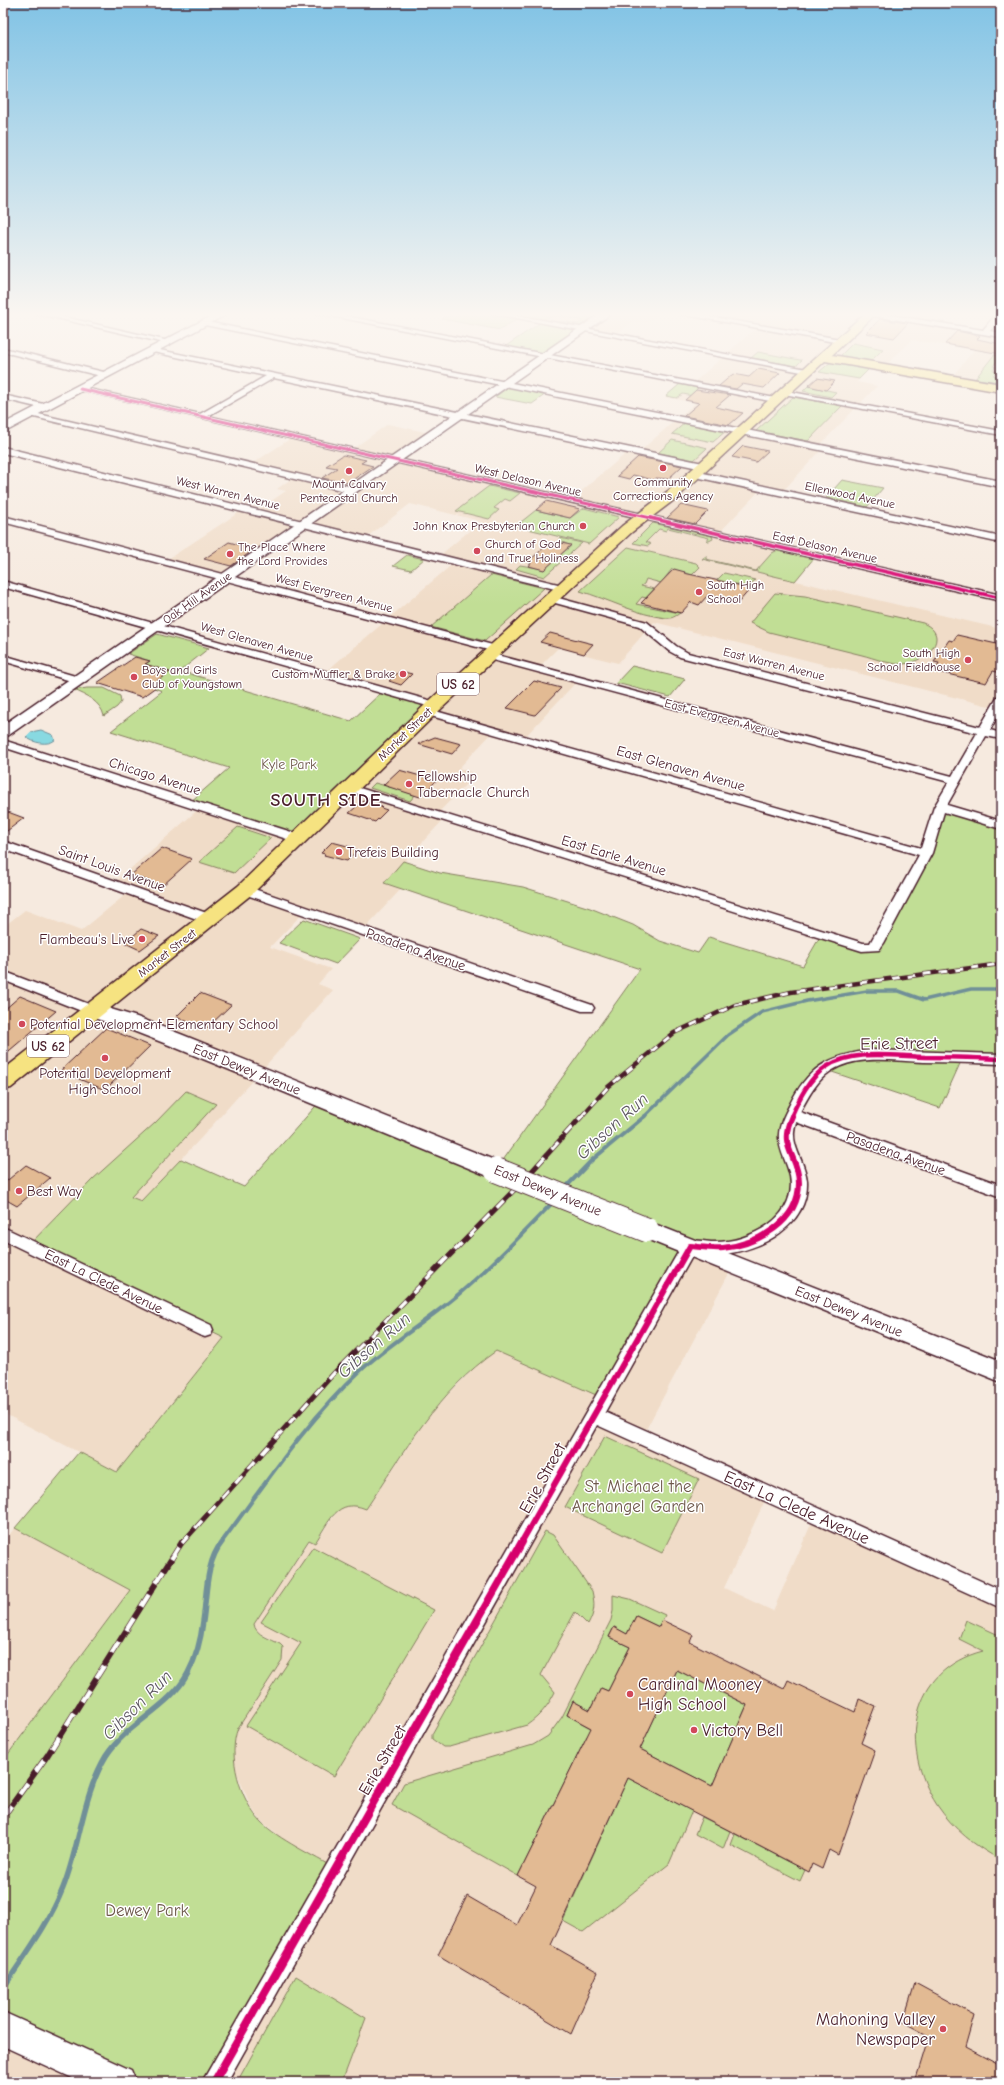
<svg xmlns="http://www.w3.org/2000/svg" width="1004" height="2085" viewBox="0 0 1004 2085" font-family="'Comic Neue',sans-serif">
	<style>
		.built { fill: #f0dcc8 }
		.green { fill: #c1de95; stroke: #867e60 }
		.water { fill: #88d9e1; stroke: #6f8f98 }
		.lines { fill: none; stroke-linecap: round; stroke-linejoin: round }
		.stream-far2 { stroke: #6f8f98; stroke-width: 3.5 }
		.stream-far1 { stroke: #6f8f98; stroke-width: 4 }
		.stream { stroke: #6f8f98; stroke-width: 5.5 }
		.building { fill: #e2ba93; stroke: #4a1f2b; fill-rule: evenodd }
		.street-casing { stroke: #4a1f2b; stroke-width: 3 }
		.secondary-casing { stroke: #4a1f2b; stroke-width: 3 }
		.primary-casing { stroke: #4a1f2b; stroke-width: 3 }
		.street { fill: #fff; fill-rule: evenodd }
		.secondary { fill: #fff; fill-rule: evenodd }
		.primary { fill: #f6e381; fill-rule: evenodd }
		.rail-far2-casing { stroke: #4a1f2b; stroke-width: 4.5 }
		.rail-far1-casing { stroke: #4a1f2b; stroke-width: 5 }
		.rail-casing { stroke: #4a1f2b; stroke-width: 6 }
		.rail-far2 { stroke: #fff; stroke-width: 3; stroke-dasharray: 8; stroke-linecap: butt }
		.rail-far1 { stroke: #fff; stroke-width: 3.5; stroke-dasharray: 10; stroke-linecap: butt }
		.rail { stroke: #fff; stroke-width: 4.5; stroke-dasharray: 14; stroke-linecap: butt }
		.secondary-bridge-casing { stroke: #4a1f2b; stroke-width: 26; stroke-linecap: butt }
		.secondary-bridge { stroke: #fff; stroke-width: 24 }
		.cycleway-far4-casing { stroke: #fff; stroke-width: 4.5 }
		.cycleway-far3-casing { stroke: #fff; stroke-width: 5.5 }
		.cycleway-far2-casing { stroke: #fff; stroke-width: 7 }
		.cycleway-far1-casing { stroke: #fff; stroke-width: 8 }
		.cycleway-casing { stroke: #fff; stroke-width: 10 }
		.cycleway-far4 { stroke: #d6006c; stroke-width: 3 }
		.cycleway-far3 { stroke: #d6006c; stroke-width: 3.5 }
		.cycleway-far2 { stroke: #d6006c; stroke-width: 4.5 }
		.cycleway-far1 { stroke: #d6006c; stroke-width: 6 }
		.cycleway { stroke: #d6006c; stroke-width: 8 }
		.poi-dot { fill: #d1495b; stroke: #fff; stroke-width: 1.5 }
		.labels { text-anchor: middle; stroke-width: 3; stroke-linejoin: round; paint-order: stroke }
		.far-street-label { font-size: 12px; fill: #4a1f2b; stroke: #fff }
		.far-poi-label { font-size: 12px; fill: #4a1f2b; stroke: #fff; text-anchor: start }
		.shield { fill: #fff; stroke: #80626b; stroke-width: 1 }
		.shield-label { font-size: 13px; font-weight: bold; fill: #4a1f2b }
		.park-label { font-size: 14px; fill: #6e584b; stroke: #fff }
		.street-label { font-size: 14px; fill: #4a1f2b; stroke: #fff }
		.poi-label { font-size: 14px; fill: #4a1f2b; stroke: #fff; text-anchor: start }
		.near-street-label { font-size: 17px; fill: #4a1f2b; stroke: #fff }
		.near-park-label { font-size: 17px; fill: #6e584b; stroke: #fff }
		.near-poi-label { font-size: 17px; fill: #4a1f2b; stroke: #fff; text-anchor: start }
		.district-label { font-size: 18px; font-weight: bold; letter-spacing: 1px; fill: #4a1f2b; stroke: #fff }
		.near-water-label { font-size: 18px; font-style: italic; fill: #5d5762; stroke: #fff }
	</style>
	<rect width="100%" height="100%" fill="#f6eadf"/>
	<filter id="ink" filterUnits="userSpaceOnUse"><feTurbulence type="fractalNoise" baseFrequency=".025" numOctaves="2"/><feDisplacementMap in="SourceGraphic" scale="8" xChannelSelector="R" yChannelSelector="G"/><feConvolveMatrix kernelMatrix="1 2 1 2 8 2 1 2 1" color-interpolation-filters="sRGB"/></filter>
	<g filter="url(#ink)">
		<!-- built -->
		<path class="built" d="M494,313H660L646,323L634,321L615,335Z
			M679,313H938L929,323L984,333L995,319L958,313H1001V388L950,379L974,350L912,340L884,367L872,365L857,382L877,386L819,446L823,448L781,493L761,489L719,533L814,558L796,581L1001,629V700L997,708L654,622L618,663L558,648L538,668L579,679L523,739L494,731L459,768L476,774L436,815L445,818L384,883L401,889L363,930L305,911L270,947L331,969L318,984L333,990L201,1138L141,1201L93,1179L205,1330L224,1338L117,1472L3,1413V927L25,910L81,931L130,891L113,884L201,807L337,717L351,721L383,691L323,674L455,562L438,557L481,521L410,504L364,539L304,524L226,578L165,561L244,509L255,512L286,491L277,489L295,476L250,465L293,437L351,450L388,424L434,434L397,460L571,500L630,450L639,452L695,403L665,397L683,382L692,384L757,327Z
			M690,1246L734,1264L642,1437L768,1494L724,1588L773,1611L815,1515L1001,1599V2082H214L276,1833L261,1821L251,1807L236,1771L233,1756L234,1737L238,1728L282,1660L283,1653L280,1644L258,1632L254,1624L310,1540L315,1543L338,1510L343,1507L352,1505L366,1509L431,1412L479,1363L496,1351Z
			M15,1528L130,1590L3,1761V1542Z
			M3,2029L119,2082H3Z"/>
		<!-- green -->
		<path class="green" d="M453,313H484L517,319L500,330L442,319Z
			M510,313H549L565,316L573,313H600L580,326L559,322L561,321L578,324L583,321C573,318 553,313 544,319Z
			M540,323L576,330L542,353L506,346Z
			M853,343L883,349L871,361L840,356Z
			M758,352L800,360H802L796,366L751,358Z
			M994,355L1001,356L1000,360H998L993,366L995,367L993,370L997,371L993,375L1001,377V382L975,379Z
			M832,361L870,368L859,379L819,372Z
			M680,384L698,388L692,394L698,397L683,394L677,398L666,396Z
			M510,386L546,394L532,404L495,397Z
			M808,386L836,392L831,397L803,391Z
			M793,397L842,406L808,441L756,431Z
			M686,422L727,430L713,442L672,434Z
			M672,440L704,447L707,448L694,460L658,453Z
			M842,480L883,488L867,507L826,498Z
			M489,486L520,493L510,501L505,499L494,508L499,510L489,519L456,511Z
			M584,508L619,517L589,544L516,526L536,510L570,518Z
			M653,523L712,536L713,539L709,541H707L709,538L668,528L666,531L659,529L646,542L651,544L648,546L633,543Z
			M560,538L582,543L544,577L516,569L520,565L544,569L557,559L554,555L559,556L571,546L558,540Z
			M628,547L696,563L700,567L692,575L672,569L661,583L646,579L644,584L641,586L654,589L646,598L642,597L636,604L680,613C676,616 671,619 666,618C637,615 608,599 580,591Z
			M778,550L814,558L795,581L702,559L706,556V559L756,571L772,553Z
			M407,555L424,559L411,570L393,566Z
			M724,573L755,580L749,587L717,580Z
			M491,575L544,588L485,641L431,627Z
			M775,593L805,596L923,623C954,637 923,665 900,664C888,664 874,658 862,655C831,647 800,640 769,632L750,623Z
			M157,634L209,648L180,671L351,721L383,691L435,705L297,838L189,803L229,768L111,731L162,691L154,688L159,684L155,682L169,672L145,664L150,661L128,654Z
			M632,666L685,679L670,697L616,683Z
			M87,688H104L120,696L121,702L117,707L104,716C101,702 86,695 74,690Z
			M375,783L390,787L392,786L415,795L410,801L370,788Z
			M940,807L1001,825V1059L963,1057L940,1108L823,1069L792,1115L796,1204L747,1243L690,1247L603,1398L496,1351C438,1391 404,1452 366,1509C337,1497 329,1522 315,1543L309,1540L254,1624C255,1635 271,1639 280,1644L283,1647L282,1660L238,1728C227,1756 240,1800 261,1822C278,1839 314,1856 336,1869L214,2082H119L3,2029V1761L130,1590L15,1528L79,1452L117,1472L224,1338L29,1245L93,1179L155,1123L186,1091L216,1104L131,1197L141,1201L181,1159L244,1187L322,1099L496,1170L640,969L384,883L403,861L440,873L523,887L590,908L633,925L660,941L698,953L709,937L803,966L821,935L870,948L926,853Z
			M238,827L271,838L234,873L199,862Z
			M304,919L360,939L336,964L279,943Z
			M605,1436L699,1479L662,1553L565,1507Z
			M545,1531L553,1535L592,1591C595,1605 595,1612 588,1625L575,1612L541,1675L555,1692C548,1706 540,1716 527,1725L449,1747H443L432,1739V1734Z
			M313,1547L434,1610L334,1776L246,1726L301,1643L261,1622Z
			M613,1595L630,1599L665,1615L659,1627L636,1616L627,1634L614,1627L609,1637L630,1647L608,1691L601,1688L590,1710L573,1701L567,1715L594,1730L590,1738L587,1736L518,1876L392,1805L404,1783L533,1745L548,1736L562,1717L611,1620L613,1611Z
			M966,1620L1001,1636V1860C976,1847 953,1829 937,1805C899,1747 909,1670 983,1651L959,1639Z
			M677,1670L747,1705L712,1786L640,1749Z
			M628,1778L692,1811L669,1864L583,1932L563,1921Z
			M702,1817L730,1831L723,1849L695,1834Z
			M735,1834L805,1870L800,1881L731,1845Z
			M296,1976L366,2018L342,2082H237Z"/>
		<!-- water -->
		<path class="water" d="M41,730L53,735L55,740C48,746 33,743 26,737L31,732Z"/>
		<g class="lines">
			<!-- stream-far2 -->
			<path class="stream-far2" d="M644,1117L728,1035L762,1012L807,1001L867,991H899L924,1000L971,989H1001"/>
			<!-- stream-far1 -->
			<path class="stream-far1" d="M565,1188L592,1160L645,1116
				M221,1543C265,1484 306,1422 360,1371C391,1342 428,1321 460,1293C493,1265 523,1233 553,1202"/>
			<!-- stream -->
			<path class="stream" d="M4,1987C25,1955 49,1924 63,1888C80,1846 82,1796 106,1756C127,1723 170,1708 188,1673C197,1656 201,1639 203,1621C207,1595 205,1563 222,1542"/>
		</g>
		<!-- building -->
		<path class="building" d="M880,319L908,323L894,338L866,333Z
			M957,331L980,336L977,339L1001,344V354L945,344Z
			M758,369L780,373L764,388L742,384L736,389L719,386L733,374L749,377Z
			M817,378L835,381L826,390L808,386Z
			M696,390L730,395L716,407L743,413L729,425L684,416L699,403L685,400Z
			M743,446L768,451L756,462L732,457Z
			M343,455L366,460L361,463L373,466L348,483L322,478L337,468L326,466Z
			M638,457L659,461L682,466L668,479L656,478L654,480L633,475L629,479L617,476Z
			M546,501L580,509L570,518L536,510Z
			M681,505L708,511L695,524L667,518Z
			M229,542L255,549L231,566L204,559Z
			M556,542L571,545L544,570L529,566L531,563H529L530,561H529L547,545L553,544Z
			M674,569L685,572L684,573L751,588L738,603L708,595L699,605L691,602L681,613L641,603Z
			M550,633L585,642L593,644L584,654L540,642Z
			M957,635L1001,645V673L993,671L986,683L934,671L939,663L934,662L949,640L953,641Z
			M135,657L150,661L145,664L170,672L155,682L160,684L142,697L97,683Z
			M400,671L412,674L401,685L389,681Z
			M534,681L561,688L535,715L507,708Z
			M435,737L461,744L452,754L418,744Z
			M399,770L424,777L436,781L420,797L383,785Z
			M363,801L382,807L381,808L387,810L375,822L349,813Z
			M8,812L24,818L3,834V816Z
			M332,842L355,848L354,849L357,850L347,861L324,855L325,854L321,853Z
			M162,848L192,859L162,886L131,875Z
			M141,929L159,936L140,950L125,943Z
			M200,993L231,1005L206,1029L176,1017Z
			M20,996L56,1011L3,1056V1011Z
			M106,1028L150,1046L105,1090L60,1071Z
			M26,1165L50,1178L17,1206L3,1198V1184Z
			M636,1616L659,1627L662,1620L693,1635L690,1642L784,1689L788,1680L855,1712L859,1699L875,1706L861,1743L875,1750L838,1855L829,1850L822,1869L812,1864L809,1872L628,1778L551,1945L598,1972L571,2034L438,1955L467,1896L517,1925L536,1886L518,1876L591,1728L567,1715L573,1701L590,1710L601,1688L608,1691L630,1647L609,1637L614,1627L627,1634ZM677,1670L747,1705L712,1786L640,1749Z
			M915,1983L974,2015L965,2047L1001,2066V2082H915L929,2036L903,2022Z"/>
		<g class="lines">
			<defs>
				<path id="street" d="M35,313H47L173,342L169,344Z
					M316,313H330L775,398L779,400L775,402Z
					M490,313H504L807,369L811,371L807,373Z
					M675,313H690L840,339L844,341L840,343Z
					M865,313H879L983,330L997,313H1001V317L990,331L1001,333V337L868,315Z
					M202,321L1001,481V487L205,325L201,323Z
					M3,348L108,373L109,375L105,377L3,352Z
					M150,348L703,463L707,466L703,469L274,378L208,416L1001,595V601L76,389L80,387L200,414L266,376L153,352L149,350Z
					M781,390L1001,431V435L784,394H781Z
					M3,395L48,405L49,407L45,409L3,399Z
					M30,412L353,487L357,490L353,493L30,416Z
					M3,447L566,586L568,588L563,591L3,453Z
					M694,471L1001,537V543L691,476V472Z
					M3,516L500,647L501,649L496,652L492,651L3,522Z
					M3,581L439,703L440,705L439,707H431L3,587Z
					M551,596L647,622L676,646L688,653L980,727L997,698L1001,697V710L990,730L1001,733V739L986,736L947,805L1001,821V829L944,812L932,853L884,943L879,950L862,951L345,790L343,788L345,786H353L863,943H870L919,855L424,714L423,712L424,710H432L921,848L934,807L949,782L485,658L484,656L489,653L493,654L952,776L977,733L680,657L669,651L639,626L548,601L546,599Z
					M3,655L82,678L83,680L78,683L3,661Z
					M3,740L301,835L303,838L301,841H293L3,747Z
					M3,841L215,916L216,919L210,923L205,922L3,849Z
					M245,886L592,1005L594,1008L592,1011H582L241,893L239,890Z
					M3,971L99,1008L101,1011L99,1014H89L3,980Z
					M871,1050L1001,1054V1064C975,1063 950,1062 924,1062C895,1061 857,1054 831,1071C817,1080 808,1097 800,1112L1001,1185V1197L796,1122C788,1145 805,1159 807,1181C809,1226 760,1251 722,1254C713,1255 703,1254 694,1253L605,1412L1001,1590V1608L597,1425L227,2082H202L684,1242C693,1239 702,1241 711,1242C731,1243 752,1236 768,1225C787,1212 796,1191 788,1169C785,1159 779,1149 779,1138C778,1127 784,1116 789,1106C808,1067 828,1056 871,1050Z
					M3,1227L211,1325L213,1330L211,1335L205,1337L199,1335L3,1240Z"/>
				<path id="secondary" d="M217,313H229L3,433V424Z
					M601,313H612L9,735L3,737V725Z
					M94,1004L137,1017L183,1035L504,1164L507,1170L504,1176L496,1178L488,1176L169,1045L123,1027L87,1016L84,1011L87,1006Z
					M647,1221L1001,1361V1382L639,1236L636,1230L639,1224Z
					M3,2012L131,2070L136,2082H81L3,2046Z"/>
				<path id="primary" d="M865,313H877L832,355L1001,384V392L825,361L678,497L632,532L441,709L252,894L11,1088L3,1090V1070L238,886L429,701L622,526L668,491Z"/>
			</defs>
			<!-- street casing -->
			<use href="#street" class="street-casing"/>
			<!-- secondary casing -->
			<use href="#secondary" class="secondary-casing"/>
			<!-- primary casing -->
			<use href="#primary" class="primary-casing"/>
			<!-- street -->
			<use href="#street" class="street"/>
			<!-- secondary -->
			<use href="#secondary" class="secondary"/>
			<!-- primary -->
			<use href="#primary" class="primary"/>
			<defs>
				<path id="rail-far2" d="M581,1117L608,1087L674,1033L735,1005L791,992L1001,964"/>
				<path id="rail-far1" d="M182,1543L335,1372L523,1181L582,1116"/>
				<path id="rail" d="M3,1817L47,1756L182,1542"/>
			</defs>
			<!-- rail-far2 casing -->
			<use href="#rail-far2" class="rail-far2-casing"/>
			<!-- rail-far1 casing -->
			<use href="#rail-far1" class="rail-far1-casing"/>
			<!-- rail casing -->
			<use href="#rail" class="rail-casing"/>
			<!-- rail-far2 -->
			<use href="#rail-far2" class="rail-far2"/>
			<!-- rail-far1 -->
			<use href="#rail-far1" class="rail-far1"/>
			<!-- rail -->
			<use href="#rail" class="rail"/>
			<defs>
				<path id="secondary-bridge" d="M496,1170L647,1230"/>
			</defs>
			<!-- secondary-bridge casing -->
			<use href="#secondary-bridge" class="secondary-bridge-casing"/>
			<!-- secondary-bridge -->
			<use href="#secondary-bridge" class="secondary-bridge"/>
			<defs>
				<path id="cycleway-far4" d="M80,389L655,519"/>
				<path id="cycleway-far3" d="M650,518L1001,598"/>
				<path id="cycleway-far2" d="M791,1117C799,1099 809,1078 826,1067C854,1049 893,1056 925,1057C950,1057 976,1058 1001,1059"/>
				<path id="cycleway-far1" d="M521,1543L690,1246C701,1247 712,1249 723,1248C758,1244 799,1222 799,1183C799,1155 777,1148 792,1116"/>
				<path id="cycleway" d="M214,2082L522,1542"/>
			</defs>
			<!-- cycleway-far4 casing -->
			<use href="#cycleway-far4" class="cycleway-far4-casing"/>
			<!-- cycleway-far3 casing -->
			<use href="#cycleway-far3" class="cycleway-far3-casing"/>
			<!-- cycleway-far2 casing -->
			<use href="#cycleway-far2" class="cycleway-far2-casing"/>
			<!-- cycleway-far1 casing -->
			<use href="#cycleway-far1" class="cycleway-far1-casing"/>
			<!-- cycleway casing -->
			<use href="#cycleway" class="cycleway-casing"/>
			<!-- cycleway-far4 -->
			<use href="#cycleway-far4" class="cycleway-far4"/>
			<!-- cycleway-far3 -->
			<use href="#cycleway-far3" class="cycleway-far3"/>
			<!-- cycleway-far2 -->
			<use href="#cycleway-far2" class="cycleway-far2"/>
			<!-- cycleway-far1 -->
			<use href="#cycleway-far1" class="cycleway-far1"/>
			<!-- cycleway -->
			<use href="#cycleway" class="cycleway"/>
		</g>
	</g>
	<!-- sky -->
	<linearGradient id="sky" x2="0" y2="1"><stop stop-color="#81c3e5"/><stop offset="0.52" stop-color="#fbf6f1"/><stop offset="1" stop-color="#fbf6f1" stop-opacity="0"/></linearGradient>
	<rect width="1004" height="605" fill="url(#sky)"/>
	<!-- markers -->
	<g class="poi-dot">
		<circle cx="663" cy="468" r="4"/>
		<circle cx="349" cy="471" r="4"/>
		<circle cx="583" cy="526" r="4"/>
		<circle cx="477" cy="551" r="4"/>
		<circle cx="230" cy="554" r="4"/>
		<circle cx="699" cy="592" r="4"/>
		<circle cx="968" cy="660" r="4"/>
		<circle cx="403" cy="674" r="4"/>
		<circle cx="134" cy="677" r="4"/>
		<circle cx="409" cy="784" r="4"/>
		<circle cx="339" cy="852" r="4"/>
		<circle cx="142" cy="939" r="4"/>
		<circle cx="22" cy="1024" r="4"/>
		<circle cx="105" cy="1058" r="4"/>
		<circle cx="19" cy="1191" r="4"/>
		<circle cx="630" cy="1694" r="4"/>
		<circle cx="694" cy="1730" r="4"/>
		<circle cx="943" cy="2029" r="4"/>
	</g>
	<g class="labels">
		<!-- far-street labels -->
		<g class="far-street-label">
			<text transform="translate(528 480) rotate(13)" y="4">West Delason Avenue</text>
			<text transform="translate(228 493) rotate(14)" y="4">West Warren Avenue</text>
			<text transform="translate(850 495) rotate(12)" y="4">Ellenwood Avenue</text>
			<text transform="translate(825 547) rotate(13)" y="4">East Delason Avenue</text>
			<text transform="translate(334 593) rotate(15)" y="4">West Evergreen Avenue</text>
			<text transform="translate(197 598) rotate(-35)" y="4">Oak Hill Avenue</text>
			<text transform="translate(257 642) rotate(16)" y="4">West Glenaven Avenue</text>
			<text transform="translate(774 664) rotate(14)" y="4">East Warren Avenue</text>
			<text transform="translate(722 718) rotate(15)" y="4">East Evergreen Avenue</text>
			<text transform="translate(405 734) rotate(-44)" y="4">Market Street</text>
			<text transform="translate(167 953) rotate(-38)" y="4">Market Street</text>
		</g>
		<!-- far-poi labels -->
		<g class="far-poi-label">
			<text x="663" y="486" text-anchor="middle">Community<tspan x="663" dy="14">Corrections Agency</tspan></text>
			<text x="349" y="488" text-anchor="middle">Mount Calvary<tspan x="349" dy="14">Pentecostal Church</tspan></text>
			<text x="575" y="530" text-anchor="end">John Knox Presbyterian Church</text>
			<text x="485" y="548">Church of God<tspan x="485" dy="14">and True Holiness</tspan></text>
			<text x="238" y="551">The Place Where<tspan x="238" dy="14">the Lord Provides</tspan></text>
			<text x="707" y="589">South High<tspan x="707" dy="14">School</tspan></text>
			<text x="960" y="657" text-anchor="end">South High<tspan x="960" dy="14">School Fieldhouse</tspan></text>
			<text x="142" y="674">Boys and Girls<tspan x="142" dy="14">Club of Youngstown</tspan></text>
			<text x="395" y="678" text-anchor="end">Custom Muffler &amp; Brake</text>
		</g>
		<!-- shield labels -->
		<g class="shield">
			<rect x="437" y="673" width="42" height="22" rx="3"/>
			<rect x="27" y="1035" width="42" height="22" rx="3"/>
		</g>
		<g class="shield-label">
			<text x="458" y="689">US 62</text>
			<text x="48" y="1051">US 62</text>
		</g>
		<!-- park labels -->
		<g class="park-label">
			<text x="289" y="769">Kyle Park</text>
		</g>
		<!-- street labels -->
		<g class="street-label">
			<text transform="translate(681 768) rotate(16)" y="5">East Glenaven Avenue</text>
			<text transform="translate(155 776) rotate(18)" y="5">Chicago Avenue</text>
			<text transform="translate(614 855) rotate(17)" y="5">East Earle Avenue</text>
			<text transform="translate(112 868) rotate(20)" y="5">Saint Louis Avenue</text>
			<text transform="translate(416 949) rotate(19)" y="5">Pasadena Avenue</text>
			<text transform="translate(247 1069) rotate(22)" y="5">East Dewey Avenue</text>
			<text transform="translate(896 1153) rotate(20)" y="5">Pasadena Avenue</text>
			<text transform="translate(548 1190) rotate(22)" y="5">East Dewey Avenue</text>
			<text transform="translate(104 1281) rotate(26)" y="5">East La Clede Avenue</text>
			<text transform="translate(849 1311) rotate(22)" y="5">East Dewey Avenue</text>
		</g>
		<!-- poi labels -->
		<g class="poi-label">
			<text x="417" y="781">Fellowship<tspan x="417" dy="16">Tabernacle Church</tspan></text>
			<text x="347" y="857">Trefeis Building</text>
			<text x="134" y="944" text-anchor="end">Flambeau's Live</text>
			<text x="30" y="1029">Potential Development Elementary School</text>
			<text x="105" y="1078" text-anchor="middle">Potential Development<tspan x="105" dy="16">High School</tspan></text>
			<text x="27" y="1196">Best Way</text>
		</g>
		<!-- near-street labels -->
		<g class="near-street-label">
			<text transform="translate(899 1043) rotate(-1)" y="6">Erie Street</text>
			<text transform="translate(542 1478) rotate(-61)" y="6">Erie Street</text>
			<text transform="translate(797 1507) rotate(24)" y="6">East La Clede Avenue</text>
			<text transform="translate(382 1760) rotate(-60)" y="6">Erie Street</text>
		</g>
		<!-- near-park labels -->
		<g class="near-park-label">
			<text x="638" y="1492">St. Michael the<tspan x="638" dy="20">Archangel Garden</tspan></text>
			<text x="147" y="1916">Dewey Park</text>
		</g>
		<!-- near-poi labels -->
		<g class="near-poi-label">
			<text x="638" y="1690">Cardinal Mooney<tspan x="638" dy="20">High School</tspan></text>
			<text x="702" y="1736">Victory Bell</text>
			<text x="935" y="2025" text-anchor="end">Mahoning Valley<tspan x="935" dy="20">Newspaper</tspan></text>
		</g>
		<!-- district labels -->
		<g class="district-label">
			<text x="326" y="806">SOUTH SIDE</text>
		</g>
		<!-- near-water labels -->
		<g class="near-water-label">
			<text transform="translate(612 1126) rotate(-42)" y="6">Gibson Run</text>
			<text transform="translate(374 1345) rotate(-41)" y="6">Gibson Run</text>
			<text transform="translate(137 1705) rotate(-45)" y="6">Gibson Run</text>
		</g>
	</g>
	<!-- margin -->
	<rect width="1004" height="2085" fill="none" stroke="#fff" stroke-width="16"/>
	<rect x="8" y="8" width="988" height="2069" fill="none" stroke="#4a1f2b" stroke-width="1.5" filter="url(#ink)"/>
</svg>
